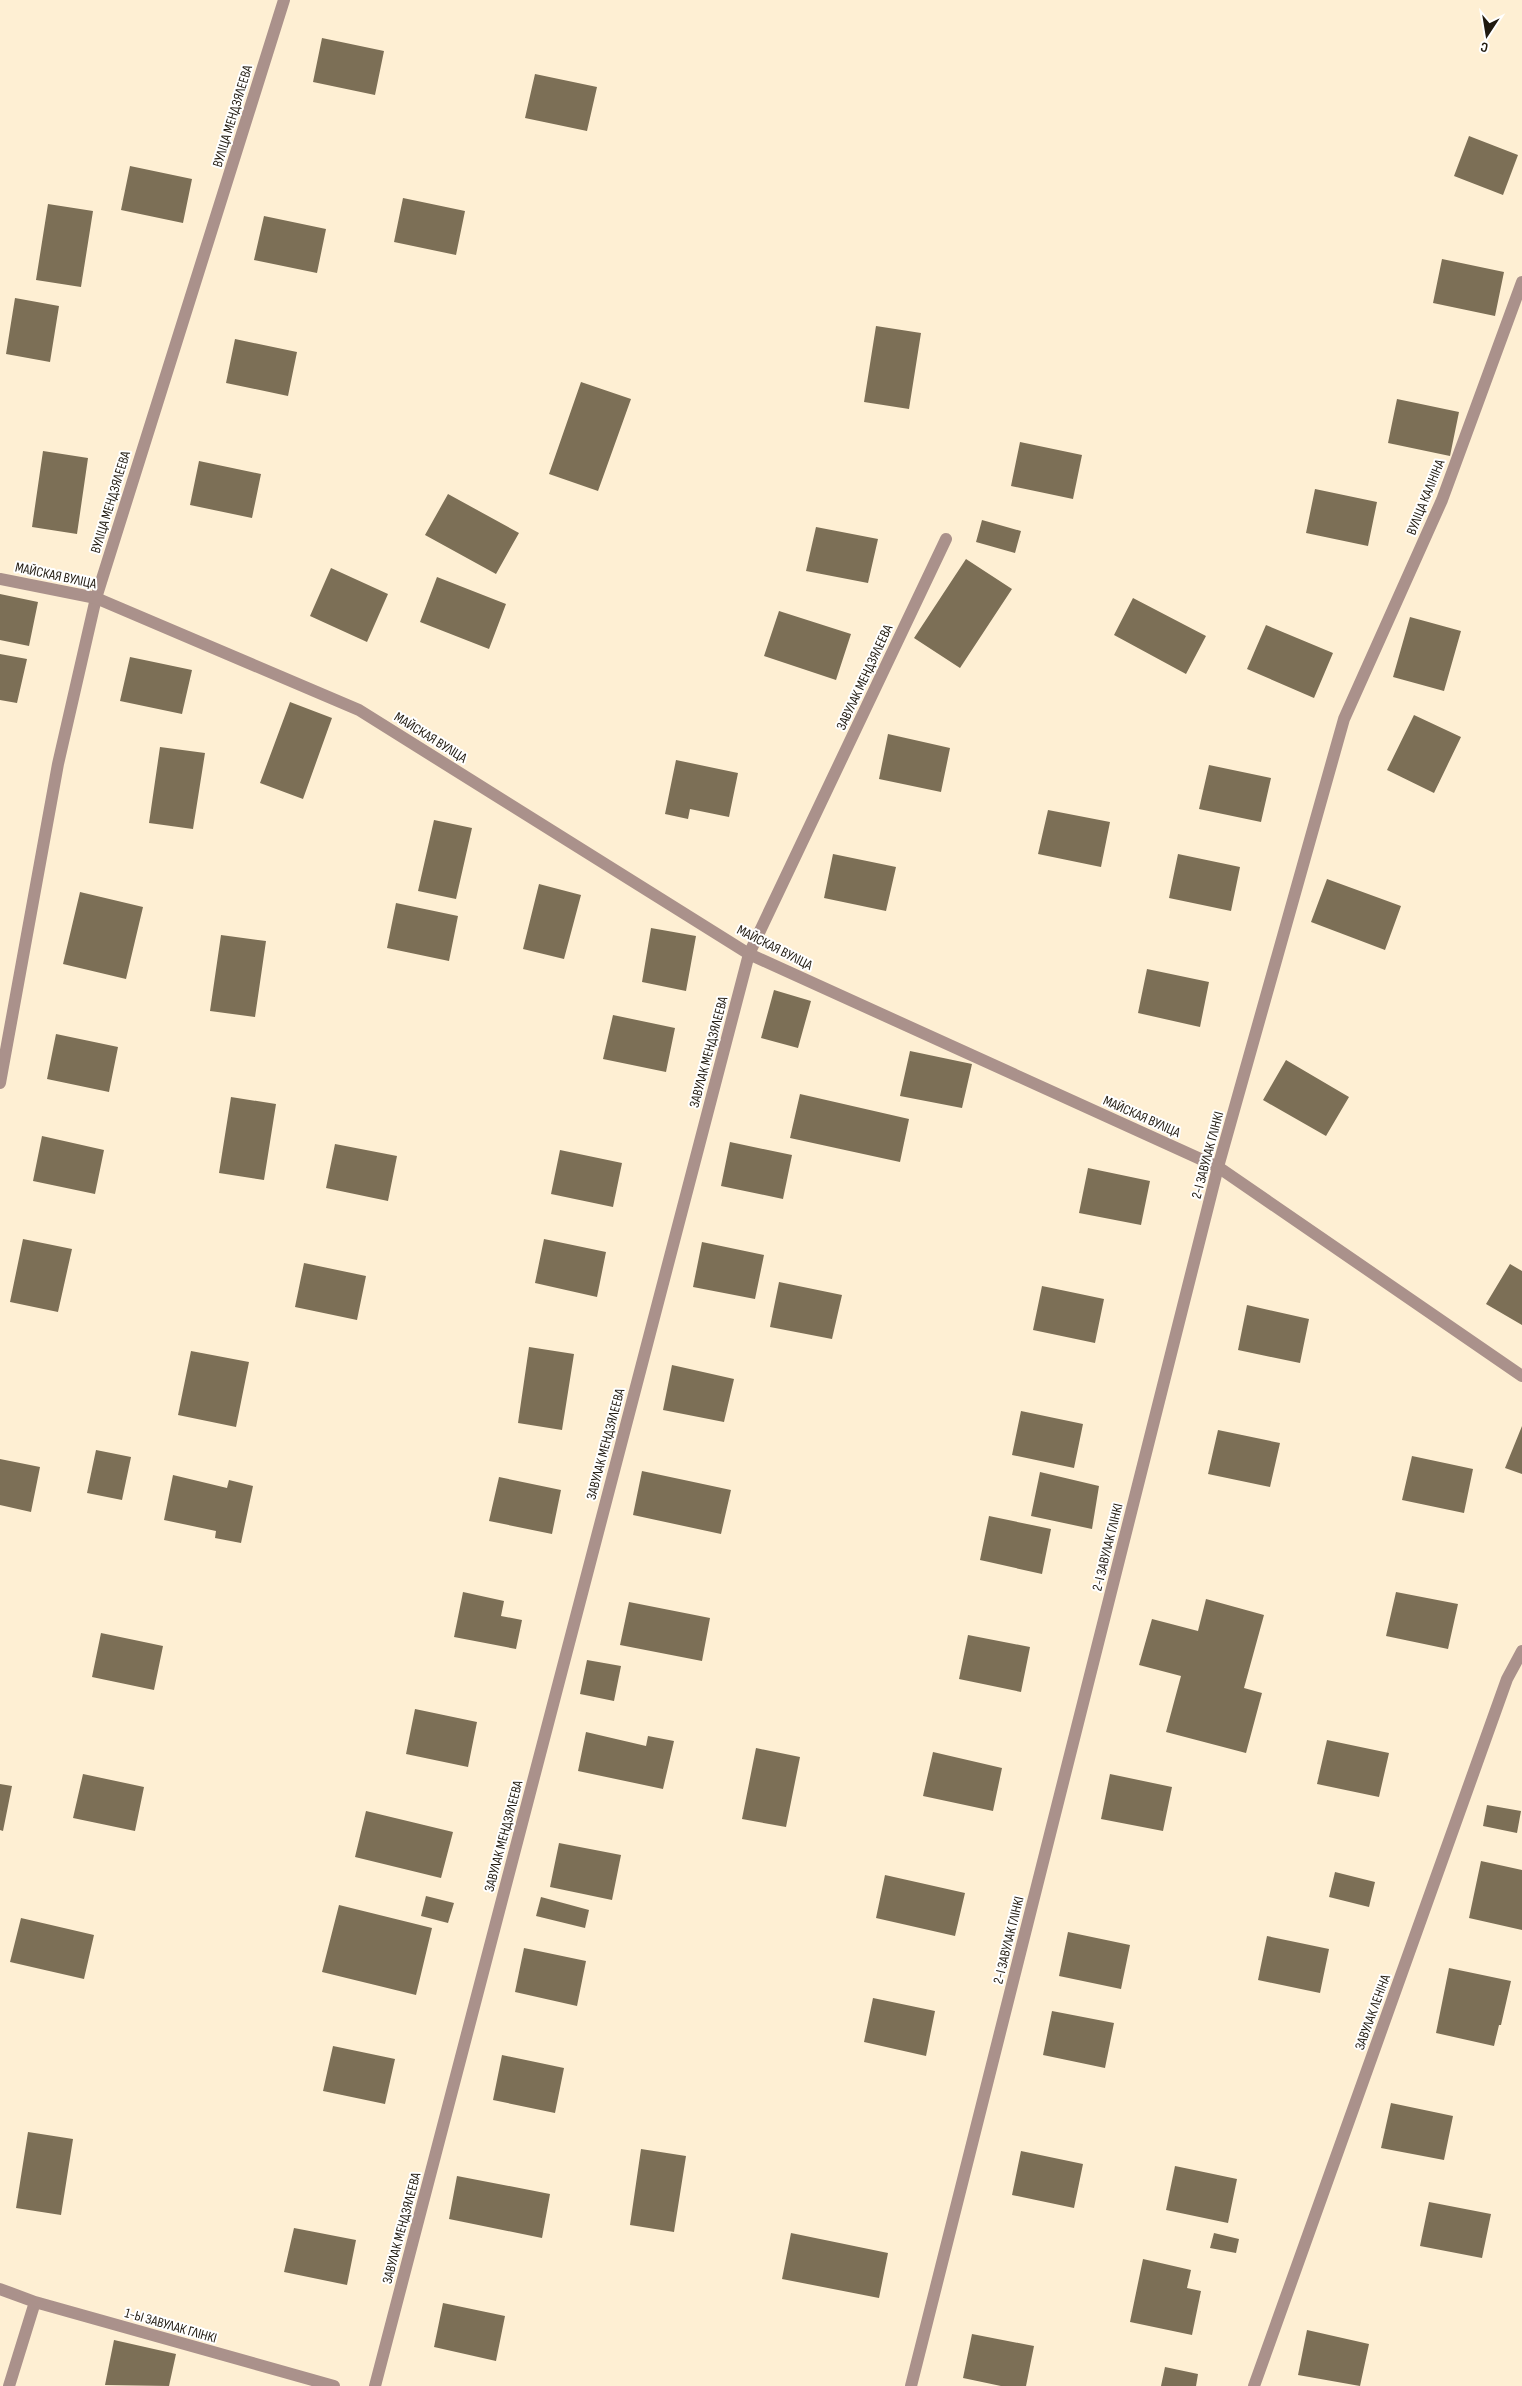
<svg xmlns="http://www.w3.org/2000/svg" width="1522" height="2386" viewBox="0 0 1522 2386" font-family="'Sofia Sans Condensed',sans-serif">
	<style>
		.building { fill: #7c6f56 }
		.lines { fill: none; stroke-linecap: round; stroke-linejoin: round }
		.minor { stroke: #aa918b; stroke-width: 12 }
		.tertiary { stroke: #aa918b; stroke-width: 12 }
		.labels { text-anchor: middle; stroke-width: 4; stroke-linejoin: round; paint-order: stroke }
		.street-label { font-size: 14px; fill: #201a10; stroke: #fff }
	</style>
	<rect width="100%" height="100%" fill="#feefd3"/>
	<!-- building -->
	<path class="building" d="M322,38L384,51L375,95L313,82Z
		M535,74L597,87L587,131L525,118Z
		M1469,136L1518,155L1503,195L1454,176Z
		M130,166L192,179L183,223L121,210Z
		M403,198L465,211L456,255L394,242Z
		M48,204L93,211L81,287L36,280Z
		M264,216L326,229L317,273L254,260Z
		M1442,259L1504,272L1495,316L1433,303Z
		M15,298L59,306L50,362L6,354Z
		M876,326L921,333L909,409L864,402Z
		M235,339L297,352L288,396L226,383Z
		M581,382L631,399L598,491L549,474Z
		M1397,399L1459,412L1450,456L1388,443Z
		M1020,442L1082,455L1073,499L1011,486Z
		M43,451L88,458L77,534L32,527Z
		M199,461L261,474L252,518L190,505Z
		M1315,489L1377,502L1368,546L1306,533Z
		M448,494L519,533L496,574L425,535Z
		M982,520L1021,531L1015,553L976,542Z
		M816,527L878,539L868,583L806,571Z
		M966,559L1012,589L960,668L914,638Z
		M331,568L388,594L367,642L310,616Z
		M437,577L506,604L489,649L420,622Z
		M0,594L38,602L29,646L0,640Z
		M1133,598L1206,636L1186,674L1114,635Z
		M779,611L851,634L836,680L764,656Z
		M1410,617L1461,631L1444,691L1393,677Z
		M1266,625L1333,653L1314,698L1247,669Z
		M0,654L27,659L17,703L0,700Z
		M130,657L192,670L182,714L120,701Z
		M290,702L332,718L303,799L260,783Z
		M1414,715L1461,737L1434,793L1387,770Z
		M888,734L950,748L941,792L879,779Z
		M160,747L205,753L193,829L149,823Z
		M676,760L738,773L729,817L690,809L688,819L665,814Z
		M1209,765L1271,778L1261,822L1199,809Z
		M1048,810L1110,822L1101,867L1038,854Z
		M434,820L472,828L456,899L418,891Z
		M833,854L896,867L886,911L824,898Z
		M1178,854L1240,867L1231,911L1169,898Z
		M1327,879L1401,906L1385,950L1311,922Z
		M539,884L581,895L564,959L523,949Z
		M80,892L143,907L126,979L63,964Z
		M396,903L458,916L449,961L387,948Z
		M651,928L696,936L686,991L642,982Z
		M221,935L266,941L255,1017L210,1011Z
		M1147,969L1209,982L1200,1027L1138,1013Z
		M774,990L811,1001L798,1048L761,1038Z
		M613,1015L675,1028L666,1072L603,1059Z
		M56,1034L118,1047L109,1092L47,1079Z
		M910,1051L972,1064L962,1108L900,1096Z
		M1286,1060L1349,1097L1326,1136L1263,1100Z
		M800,1094L909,1119L900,1162L790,1138Z
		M231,1097L276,1104L264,1180L219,1173Z
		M42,1136L104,1150L95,1194L33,1181Z
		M730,1142L792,1155L783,1199L721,1186Z
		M335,1144L397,1156L388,1201L326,1188Z
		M560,1150L622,1163L613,1207L551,1194Z
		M1088,1168L1150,1181L1141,1225L1079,1213Z
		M23,1239L72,1249L58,1312L10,1302Z
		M544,1239L606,1252L597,1297L535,1283Z
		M702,1242L764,1255L755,1299L693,1287Z
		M304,1263L366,1276L357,1320L295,1307Z
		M1510,1264L1522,1271V1325L1486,1304Z
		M779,1282L842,1295L832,1339L770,1327Z
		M1042,1286L1104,1299L1095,1343L1033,1330Z
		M1247,1305L1309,1319L1300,1363L1238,1350Z
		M529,1347L574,1354L562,1430L518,1423Z
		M191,1351L249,1362L236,1427L178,1415Z
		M672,1365L734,1379L724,1422L663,1410Z
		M1021,1411L1083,1424L1074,1468L1012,1455Z
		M1522,1426V1474L1505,1468Z
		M1218,1430L1280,1443L1270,1487L1208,1474Z
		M96,1450L131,1457L122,1500L87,1493Z
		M1412,1456L1473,1469L1464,1513L1402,1500Z
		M0,1459L40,1467L31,1512L0,1505Z
		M642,1471L731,1490L721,1534L633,1515Z
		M1040,1472L1099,1486L1092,1529L1031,1516Z
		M173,1475L227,1488L229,1480L253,1486L241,1543L215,1538L216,1531L164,1520Z
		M499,1477L561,1490L552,1534L489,1521Z
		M989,1516L1051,1529L1042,1574L980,1560Z
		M463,1592L504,1601L501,1616L522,1620L516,1649L454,1637Z
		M1396,1592L1458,1604L1448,1649L1386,1636Z
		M1206,1599L1264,1615L1244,1688L1262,1693L1246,1753L1166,1732L1181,1676L1139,1665L1152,1619L1198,1631Z
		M629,1602L710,1618L702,1661L620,1645Z
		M101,1633L163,1646L154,1690L92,1677Z
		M968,1635L1030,1647L1021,1692L959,1679Z
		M587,1660L621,1666L614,1701L580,1694Z
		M415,1709L477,1722L468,1767L406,1754Z
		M586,1732L646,1746L648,1736L674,1741L663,1789L578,1771Z
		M1327,1740L1389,1753L1379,1797L1317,1784Z
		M756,1748L800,1757L786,1827L742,1819Z
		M933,1752L1002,1768L993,1811L923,1796Z
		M83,1774L144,1787L135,1831L73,1818Z
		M1110,1774L1172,1787L1163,1831L1101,1819Z
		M0,1784L12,1786L3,1831L0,1830Z
		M1487,1805L1521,1811L1517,1833L1483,1826Z
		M366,1811L453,1832L441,1878L355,1857Z
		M559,1843L621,1855L612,1900L550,1887Z
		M1481,1861L1522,1870V1930L1469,1918Z
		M1335,1872L1375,1882L1369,1907L1329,1897Z
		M885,1875L965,1893L955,1936L876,1918Z
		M426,1896L454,1903L448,1923L421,1916Z
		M541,1897L589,1910L585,1928L536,1916Z
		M339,1905L432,1928L416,1995L322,1972Z
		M21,1918L94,1935L84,1979L10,1962Z
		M1068,1932L1130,1945L1121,1989L1059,1976Z
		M1267,1936L1329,1949L1320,1993L1258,1980Z
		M524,1948L586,1961L577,2006L515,1992Z
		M1449,1968L1511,1981L1501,2025H1499L1494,2046L1436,2033Z
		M873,1998L935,2011L926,2056L864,2042Z
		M1052,2011L1114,2023L1105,2068L1043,2055Z
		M333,2046L395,2059L385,2104L323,2091Z
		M502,2055L564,2068L555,2113L493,2100Z
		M1391,2103L1453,2116L1444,2160L1381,2148Z
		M28,2132L73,2139L61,2215L16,2208Z
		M641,2149L686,2156L674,2232L630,2225Z
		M1021,2151L1083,2164L1074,2208L1012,2195Z
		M1175,2166L1237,2179L1228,2223L1166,2210Z
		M457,2176L550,2194L542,2238L449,2219Z
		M1429,2202L1491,2214L1482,2258L1420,2246Z
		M294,2228L356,2240L347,2285L284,2272Z
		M791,2233L888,2253L879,2298L782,2279Z
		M1214,2233L1239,2239L1236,2253L1210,2248Z
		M1143,2259L1191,2270L1187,2288L1201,2291L1192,2335L1130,2322Z
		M443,2303L505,2316L496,2361L434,2347Z
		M1307,2330L1369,2344L1360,2386L1298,2375Z
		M972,2334L1034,2346L1026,2386H1001L963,2378Z
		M114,2340L176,2354L169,2386L105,2385Z
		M1165,2367L1198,2374L1196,2386H1161Z"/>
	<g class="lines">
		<!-- minor -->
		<path class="minor" d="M0,1083L58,764L96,598L284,0
			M0,2289L35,2302L334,2386
			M9,2386L35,2302
			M375,2386L749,954L946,539
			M911,2386L1218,1167L1344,719L1442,500L1522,282
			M1254,2386L1507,1679L1522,1651"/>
		<!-- tertiary -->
		<path class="tertiary" d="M0,579L96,598L359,710L749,954L1218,1167L1522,1376"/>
	</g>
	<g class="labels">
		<!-- street labels -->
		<g class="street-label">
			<text transform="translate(232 116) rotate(-73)" y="5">ВУЛІЦА МЕНДЗЯЛЕЕВА</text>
			<text transform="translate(1425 497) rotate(-68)" y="5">ВУЛІЦА КАЛІНІНА</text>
			<text transform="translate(110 502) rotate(-73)" y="5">ВУЛІЦА МЕНДЗЯЛЕЕВА</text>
			<text transform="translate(56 575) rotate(12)" y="5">МАЙСКАЯ ВУЛІЦА</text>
			<text transform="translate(864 677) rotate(-65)" y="5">ЗАВУЛАК МЕНДЗЯЛЕЕВА</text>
			<text transform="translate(431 737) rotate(32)" y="5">МАЙСКАЯ ВУЛІЦА</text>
			<text transform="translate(775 947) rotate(27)" y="5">МАЙСКАЯ ВУЛІЦА</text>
			<text transform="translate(708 1052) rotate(-75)" y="5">ЗАВУЛАК МЕНДЗЯЛЕЕВА</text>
			<text transform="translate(1142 1116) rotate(24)" y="5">МАЙСКАЯ ВУЛІЦА</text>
			<text transform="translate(1207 1155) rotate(-75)" y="5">2-І ЗАВУЛАК ГЛІНКІ</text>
			<text transform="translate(605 1444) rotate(-75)" y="5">ЗАВУЛАК МЕНДЗЯЛЕЕВА</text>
			<text transform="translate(1107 1547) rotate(-76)" y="5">2-І ЗАВУЛАК ГЛІНКІ</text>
			<text transform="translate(503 1836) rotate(-75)" y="5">ЗАВУЛАК МЕНДЗЯЛЕЕВА</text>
			<text transform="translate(1008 1940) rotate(-76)" y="5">2-І ЗАВУЛАК ГЛІНКІ</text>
			<text transform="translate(1372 2012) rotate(-70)" y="5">ЗАВУЛАК ЛЕНІНА</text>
			<text transform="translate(401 2228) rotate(-75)" y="5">ЗАВУЛАК МЕНДЗЯЛЕЕВА</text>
			<text transform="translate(171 2325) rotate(16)" y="5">1-Ы ЗАВУЛАК ГЛІНКІ</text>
		</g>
	</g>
	<!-- north arrow -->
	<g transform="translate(1487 35) rotate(192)" stroke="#ffffff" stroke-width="4" paint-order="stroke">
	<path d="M0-4L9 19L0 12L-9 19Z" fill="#201a10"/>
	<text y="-8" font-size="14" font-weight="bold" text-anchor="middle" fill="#201a10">С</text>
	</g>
</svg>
